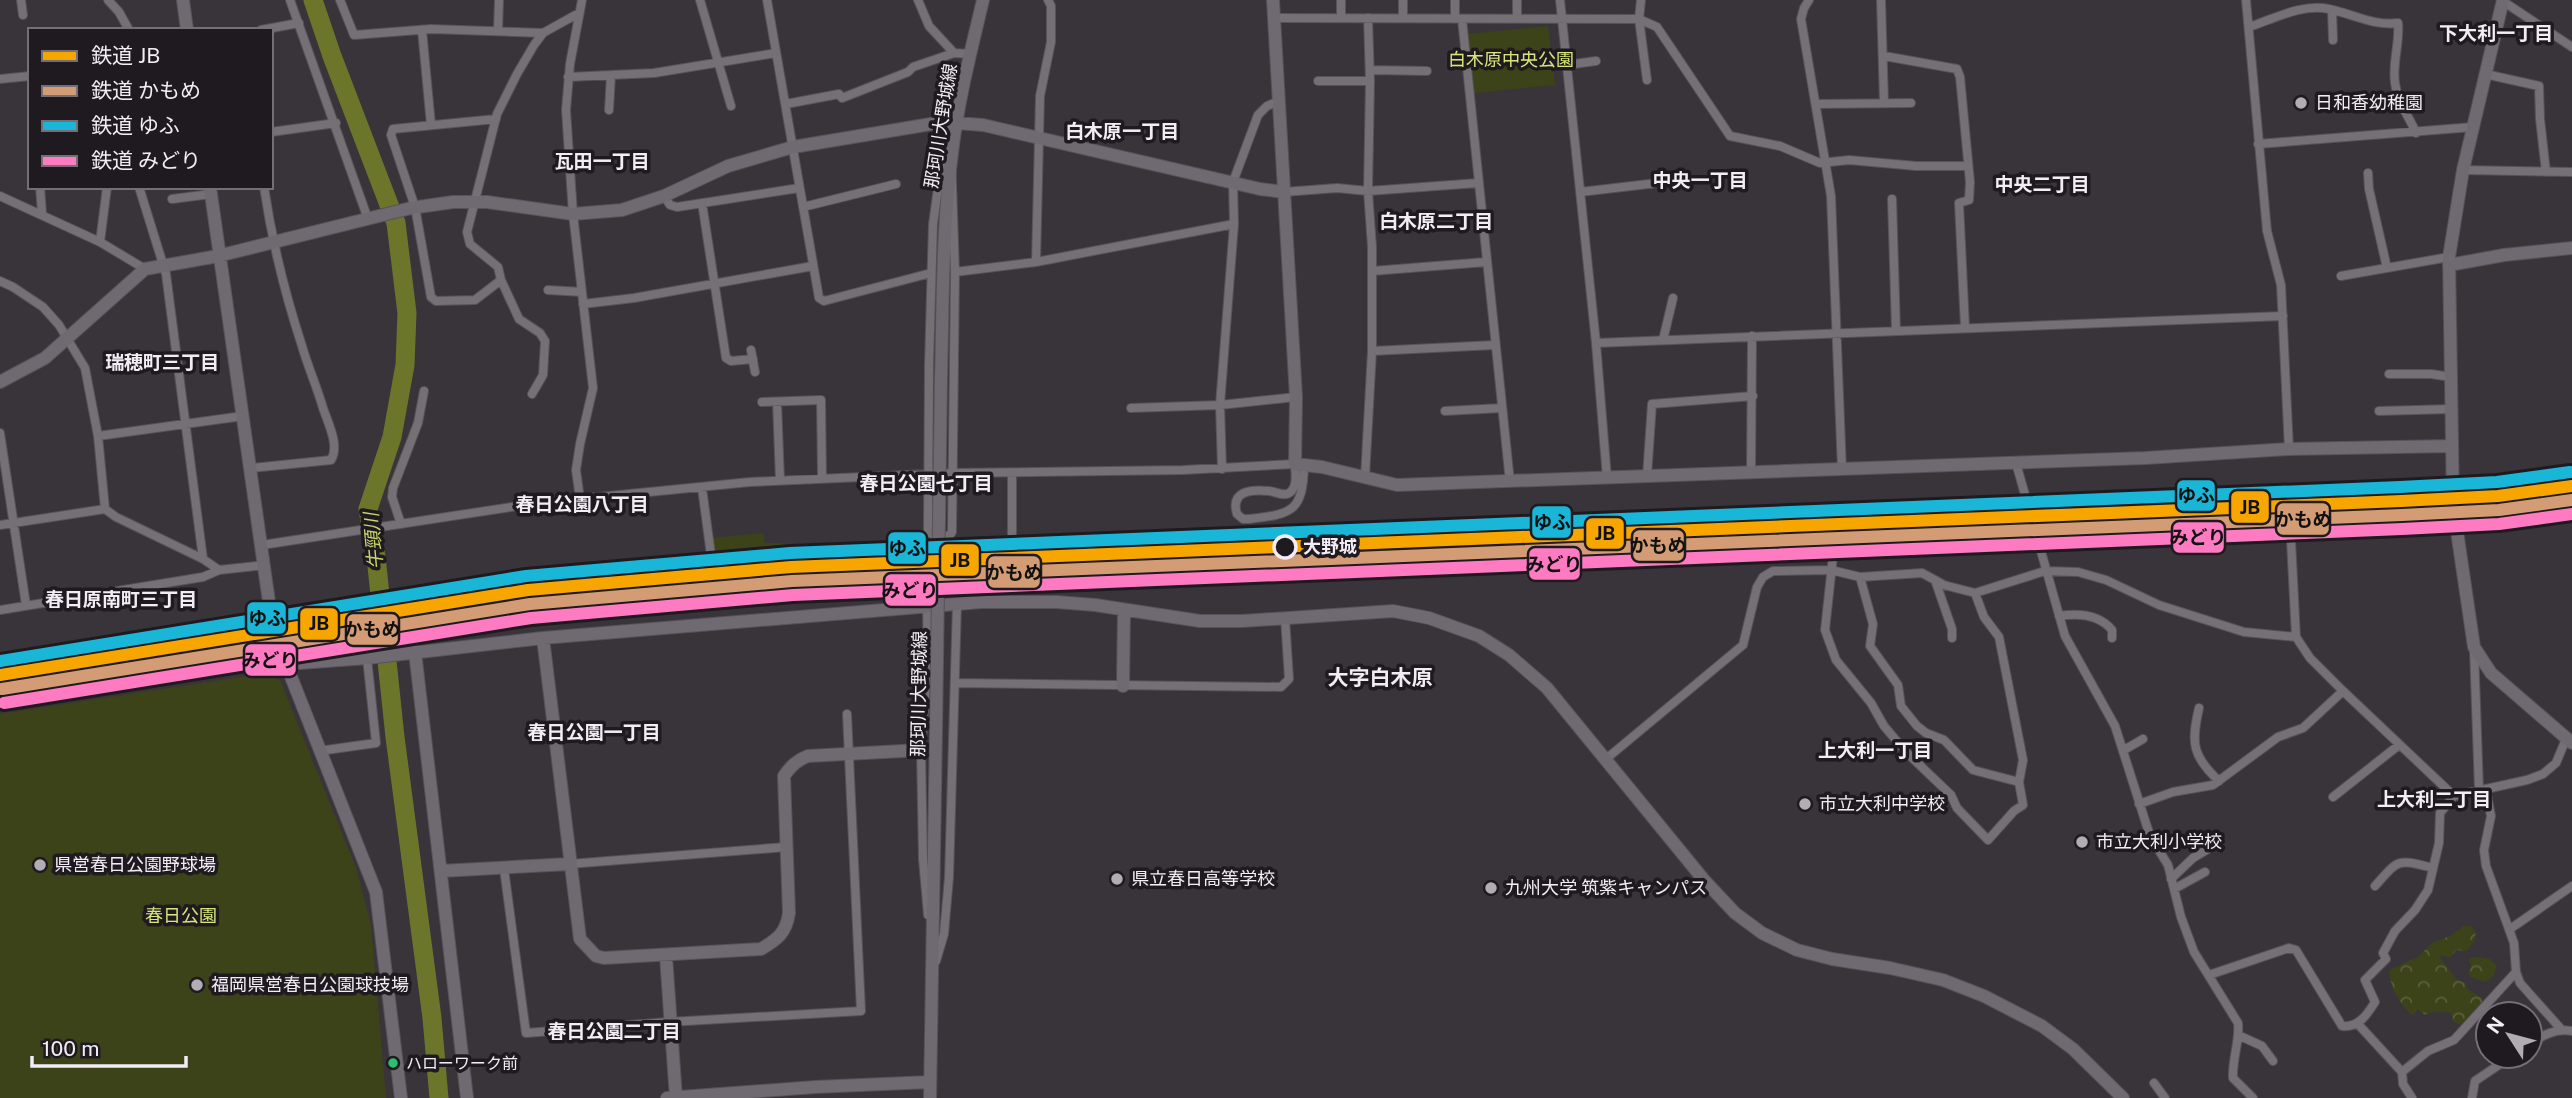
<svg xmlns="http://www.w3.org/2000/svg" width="2572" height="1098" viewBox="0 0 2572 1098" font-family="'Public Sans','Noto Sans JP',sans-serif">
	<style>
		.forest { fill: url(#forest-crowns) }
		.green { fill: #3d4319 }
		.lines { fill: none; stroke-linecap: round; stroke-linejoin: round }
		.river { stroke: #6b762b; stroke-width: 19 }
		.street-casing { stroke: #575258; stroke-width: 10 }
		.secondary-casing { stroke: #575258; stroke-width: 14 }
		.street { stroke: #747076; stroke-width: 8 }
		.secondary { stroke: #6f6971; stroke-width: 12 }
		.secondary-bridge-casing { stroke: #575258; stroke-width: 14; stroke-linecap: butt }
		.secondary-bridge { stroke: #6f6971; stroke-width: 12 }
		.rail-1-casing { stroke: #1f1a20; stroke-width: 18 }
		.rail-2-casing { stroke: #1f1a20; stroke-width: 18 }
		.rail-3-casing { stroke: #1f1a20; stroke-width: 18 }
		.rail-4-casing { stroke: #1f1a20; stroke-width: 18 }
		.rail-1 { stroke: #f7a600; stroke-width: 12 }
		.rail-2 { stroke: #d39c74; stroke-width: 12 }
		.rail-3 { stroke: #1ab6d8; stroke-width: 12 }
		.rail-4 { stroke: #fe7ac1; stroke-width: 12 }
		.poi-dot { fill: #b2acb4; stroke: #1f1a20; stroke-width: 2.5 }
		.stop-dot { fill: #1f1a20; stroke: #f3ecf5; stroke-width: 3.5 }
		.bus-dot { fill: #26c172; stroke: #1f1a20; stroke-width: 2.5 }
		.labels { text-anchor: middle; stroke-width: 7; stroke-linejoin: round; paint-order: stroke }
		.bus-label { font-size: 16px; fill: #f3ecf5; stroke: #1f1a20; text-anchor: start }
		.park-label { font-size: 18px; fill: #d5e779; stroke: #1f1a20 }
		.poi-label { font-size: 18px; fill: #f3ecf5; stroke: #1f1a20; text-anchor: start }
		.street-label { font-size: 18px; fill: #f3ecf5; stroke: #1f1a20 }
		.stop-label { font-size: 18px; font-weight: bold; fill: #f3ecf5; stroke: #1f1a20; text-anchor: start }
		.neighbourhood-label { font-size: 19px; font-weight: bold; fill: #f3ecf5; stroke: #1f1a20 }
		.water-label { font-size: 19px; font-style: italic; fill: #c8d96c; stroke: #1f1a20 }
		.quarter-label { font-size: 21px; font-weight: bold; fill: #f3ecf5; stroke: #1f1a20 }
		.line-badge { stroke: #1f1a20; stroke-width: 2.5 }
		.pale-badge-label { font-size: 19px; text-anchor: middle; font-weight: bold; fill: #111 }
	</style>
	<defs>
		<pattern id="forest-crowns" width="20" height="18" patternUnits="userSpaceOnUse" patternTransform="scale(1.75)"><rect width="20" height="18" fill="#3d4319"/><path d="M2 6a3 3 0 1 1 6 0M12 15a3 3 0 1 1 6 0" fill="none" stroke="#5a5e3b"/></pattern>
	</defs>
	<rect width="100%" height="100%" fill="#39343a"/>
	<!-- forest -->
	<path class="forest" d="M2464,926H2471L2476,933L2474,941L2467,951L2456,950L2451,957L2439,956L2456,979L2465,983L2467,989L2482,998L2483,1005L2460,1025L2453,1021L2451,1013C2445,1011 2430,1011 2425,1015L2418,1009L2413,1015C2402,1008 2387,983 2390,970L2419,956L2432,943L2450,936Z
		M2477,957L2490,959L2496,965C2496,974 2493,978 2484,982L2471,977L2468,973L2471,967L2469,958Z"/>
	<!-- green -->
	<path class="green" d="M1548,26L1555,85L1474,93L1468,34Z
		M763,533L765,543C789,543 813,543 832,561L725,568L723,553L714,554L712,538Z
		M267,673L280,680L356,868L371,925L386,1098H0V714Z"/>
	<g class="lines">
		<!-- river -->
		<path class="river" d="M313,0L332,56L396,223L407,313L405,365L392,437L368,509L376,557L395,737L432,1018L439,1098"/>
		<defs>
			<path id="street" d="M21,0L23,15
				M108,0L119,12L129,30
				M290,0L368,219
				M340,0L354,35L431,29L543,33
				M700,0L731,106
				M767,0L819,298L824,301L931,273
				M918,0L929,26L954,53
				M1403,0V17
				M1517,0V18
				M1560,0L1596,343L1607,478
				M1641,0L1639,19L1647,80
				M1809,0L1804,8L1801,19L1831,196L1842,470
				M1881,0L1884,102
				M2246,0L2267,231L2281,285L2289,449
				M2501,0L2572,47
				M2332,10L2333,40
				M1341,17V0
				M1274,18L1639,19L1657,27L1730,136L1780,146L1820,163L1849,160L1916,166H1968
				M1455,19V0
				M1462,19L1510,482
				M2249,27C2273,19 2303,3 2329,9C2353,14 2373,26 2398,23C2400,43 2392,63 2395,83C2397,102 2409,116 2416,133
				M261,30L299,23
				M422,30L431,125
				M498,31L499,0
				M1884,56L1957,69L1960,77L1970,182L1969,200L1959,203L1965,327
				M1566,65L1596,61
				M1370,70L1427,71
				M2485,74L2539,86L2540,119L2546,172
				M568,77L654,73L776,53
				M0,79L30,76
				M1318,81H1370
				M786,104L839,94L842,98L908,72L913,67L954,53L970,54
				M1817,104L1911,103
				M609,110L611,75
				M496,119L393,129L391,135L415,207L431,297L436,301L475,300L501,280
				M271,132L336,123
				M2258,144L2473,127
				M951,154L955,272L952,532L949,536L934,535L928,532L929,365L933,224L938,188Z
				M2463,170L2572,172
				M2368,173L2369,189L2387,268
				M40,187L42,213
				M139,187L166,274L203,559
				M1284,192L1337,188L1368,191L1478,183
				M1580,192L1683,180
				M0,196L100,242L145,269
				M664,196L670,205L677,207L799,188
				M172,199L211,194
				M1892,199L1896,330
				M702,203L726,358L731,361L753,359
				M803,207L896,184
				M100,242L107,187
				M1036,262L1040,96L1051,42V6L1048,0
				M1372,271L1486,262
				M955,272L1036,262L1234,224
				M2341,276L2449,257
				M0,281L13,287L43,307L59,325L85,368L98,436L105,509L116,517L203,559L219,570L265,565
				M548,290L582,292
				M583,304L634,298L813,266
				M1663,340L1673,298
				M1596,343L2283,316
				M751,350L755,372
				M1372,351L1495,345
				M2389,374H2431L2451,377
				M532,394L543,375L545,341L540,333L519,319L501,280L498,267L470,244L467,232L497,114L517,74L534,45L543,33L579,13
				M762,402L821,400L822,478
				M777,402L780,480
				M1131,408L1220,405L1296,397
				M1445,411L1502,408
				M2379,411L2452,409
				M0,433L26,605
				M98,436L243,416
				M2016,463L2065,636L2115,726L2150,836L2168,865L2181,917L2194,952L2238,1023C2240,1041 2232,1059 2233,1078L2253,1098
				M251,468L331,460C340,446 328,423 323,408C317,387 308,367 302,346C285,294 272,241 264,187
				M1222,469L1220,405L1234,224L1233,182L1258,115L1267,106L1279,101
				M1751,473L1752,336
				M1647,476L1652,404L1753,396
				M1365,477L1372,351V247L1368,191L1370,81L1368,18
				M702,488L711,555
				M580,499L576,470L580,444L593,388L573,214L566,110L570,64L582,0
				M2290,521L2296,637L2310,658L2343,691L2454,796
				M401,524L392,497L393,488L418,423L424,391
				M0,525L105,509
				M1012,535V473
				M262,545L538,503L750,482L951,473L1183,470L1295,464C1295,471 1297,481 1294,487C1288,500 1278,492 1269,491C1251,489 1230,491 1237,514L1243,519H1249C1292,514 1303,512 1304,465
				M1860,577L1873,624L1870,646L1898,685L1901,706L1917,726L1926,733L1944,740L1973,770L2019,782L2023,760L1999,637L1984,617L1975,593
				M1935,580L1952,629V638
				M927,606L928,662L921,750L923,859L928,915
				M0,610L203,577L219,570
				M2059,616C2078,613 2099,614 2112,630V638
				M2474,649L2479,790
				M955,683L1281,687L1289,679L1285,618
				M2199,708C2191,743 2192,756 2219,781
				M2124,750L2143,739
				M319,751L376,743L367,658
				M1606,759L1743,645L1757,587L1763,577L1773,571L1831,570L1860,577L1922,573L1944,585L1975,593L2045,571L2078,572L2106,580L2159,605L2244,632L2296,637
				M2019,782L2023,805L2014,811L1988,840L1957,808L1951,795L1907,753L1884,726L1871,703L1836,660L1825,630L1833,556L1855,542L1940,538L2033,531L2454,516L2572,506
				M2479,790L2487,795L2491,816L2484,850L2486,866L2514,943L2516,972L2520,983L2561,1029
				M2333,797L2399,745
				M2139,804L2173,792L2213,785L2278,737L2303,728L2343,691
				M569,864L786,847
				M504,869L526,1033L669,1022L861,1011L847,714
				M2171,879L2193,858L2218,843
				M2375,886C2400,858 2397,859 2433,868
				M2174,889L2205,872
				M2510,929L2572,886
				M936,961L944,934L949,877L957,604
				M2209,975L2289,948L2296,950L2342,1026C2358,1028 2367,1015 2375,1002L2365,980L2386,959L2383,953L2395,931L2415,910L2428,890L2439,843L2440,813L2454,796L2527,780L2543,774L2556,763L2566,739
				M2357,1023L2402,1072L2403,1084L2412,1098
				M2238,1035L2262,1046L2273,1061
				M2530,1044C2543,1035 2556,1028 2572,1031
				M2402,1072L2428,1051L2454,1040L2516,972
				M2154,1083L2165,1098
				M2472,1098L2475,1081L2512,1056"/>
			<path id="secondary" d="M183,0L187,30
				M1273,0L1296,397L1295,464L1322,467L1397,485L2145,458L2289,449L2451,446
				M2503,0L2463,170L2449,257L2453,504L2474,647L2491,673L2572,743
				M210,187L273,630L280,656L286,664L376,892L401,1098
				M2449,265L2504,255L2572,248
				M941,379C943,304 942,228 952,153C958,101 971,51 983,0
				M0,382L45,358L145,269L218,256L411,208L453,202H487L573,214L622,210L664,196L728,166L793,147L931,124L956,123L983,125L1260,189L1284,192
				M543,638L580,939L596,956L604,958L761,949C778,939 786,933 789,913L784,776C791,766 797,760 808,756L921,750
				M415,652L467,1098
				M1123,686L1124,610
				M0,694L193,667L237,664H286L367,658L543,638L981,602H1057L1095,605L1200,621H1242L1393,611L1429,618L1479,636L1509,655L1547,688L1704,880L1735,913L1762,933L1797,950L1832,959L1890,968L1943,980L1984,996L2042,1026L2073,1049L2123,1098
				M441,871L569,864
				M666,956L676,1098
				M667,1098L815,1087L930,1082
				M930,1098L936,729"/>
		</defs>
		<!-- street casing -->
		<use href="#street" class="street-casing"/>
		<!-- secondary casing -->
		<use href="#secondary" class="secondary-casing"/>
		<!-- street -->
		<use href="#street" class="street"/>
		<!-- secondary -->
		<use href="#secondary" class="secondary"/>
		<defs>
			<path id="secondary-bridge" d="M936,729L941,379"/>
		</defs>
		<!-- secondary-bridge casing -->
		<use href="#secondary-bridge" class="secondary-bridge-casing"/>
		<!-- secondary-bridge -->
		<use href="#secondary-bridge" class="secondary-bridge"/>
		<defs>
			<path id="rail-1" d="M0,675L528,590L791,567L2401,501L2498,496L2572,486"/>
			<path id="rail-2" d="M2,689L530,604L792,581L2402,515L2499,510L2572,500"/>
			<path id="rail-3" d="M0,661L526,576L790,553L2400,487L2497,482L2570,472"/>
			<path id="rail-4" d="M4,703L531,618L793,595L2402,529L2499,524L2572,514"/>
		</defs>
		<!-- rail-1 casing -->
		<use href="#rail-1" class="rail-1-casing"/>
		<!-- rail-2 casing -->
		<use href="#rail-2" class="rail-2-casing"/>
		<!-- rail-3 casing -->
		<use href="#rail-3" class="rail-3-casing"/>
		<!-- rail-4 casing -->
		<use href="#rail-4" class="rail-4-casing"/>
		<!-- rail-1 -->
		<use href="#rail-1" class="rail-1"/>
		<!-- rail-2 -->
		<use href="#rail-2" class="rail-2"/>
		<!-- rail-3 -->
		<use href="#rail-3" class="rail-3"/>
		<!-- rail-4 -->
		<use href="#rail-4" class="rail-4"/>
	</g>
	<!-- markers -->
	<g class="poi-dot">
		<circle cx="2301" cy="103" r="7"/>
		<circle cx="1805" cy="804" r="7"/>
		<circle cx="2082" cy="842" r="7"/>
		<circle cx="40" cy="865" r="7"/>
		<circle cx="1117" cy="879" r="7"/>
		<circle cx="1491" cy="888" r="7"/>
		<circle cx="197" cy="985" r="7"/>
	</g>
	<circle class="stop-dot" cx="1285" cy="547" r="11"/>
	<circle class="bus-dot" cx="393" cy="1063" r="6"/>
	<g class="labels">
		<!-- bus labels -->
		<g class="bus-label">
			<text x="406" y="1069">ハローワーク前</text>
		</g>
		<!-- park labels -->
		<g class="park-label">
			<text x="1511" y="66">白木原中央公園</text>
			<text x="181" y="922">春日公園</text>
		</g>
		<!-- poi labels -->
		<g class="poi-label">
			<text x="2315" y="109">日和香幼稚園</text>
			<text x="1819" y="810">市立大利中学校</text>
			<text x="2096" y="848">市立大利小学校</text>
			<text x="54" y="871">県営春日公園野球場</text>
			<text x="1131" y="885">県立春日高等学校</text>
			<text x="1505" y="894">九州大学 筑紫キャンパス</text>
			<text x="211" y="991">福岡県営春日公園球技場</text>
		</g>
		<!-- street labels -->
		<g class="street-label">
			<text transform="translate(941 126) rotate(-81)" y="6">那珂川大野城線</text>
			<text transform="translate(919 694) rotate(-89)" y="6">那珂川大野城線</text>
		</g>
		<!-- stop labels -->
		<g class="stop-label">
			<text x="1303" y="553">大野城</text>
		</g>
		<!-- neighbourhood labels -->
		<g class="neighbourhood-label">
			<text x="2496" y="40">下大利一丁目</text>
			<text x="1122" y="138">白木原一丁目</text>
			<text x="602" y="168">瓦田一丁目</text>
			<text x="1700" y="187">中央一丁目</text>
			<text x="2042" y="191">中央二丁目</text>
			<text x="1436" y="228">白木原二丁目</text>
			<text x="162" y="369">瑞穂町三丁目</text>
			<text x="926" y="490">春日公園七丁目</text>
			<text x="582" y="511">春日公園八丁目</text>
			<text x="121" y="606">春日原南町三丁目</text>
			<text x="594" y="739">春日公園一丁目</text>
			<text x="1875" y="757">上大利一丁目</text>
			<text x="2434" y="806">上大利二丁目</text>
			<text x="614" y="1038">春日公園二丁目</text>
		</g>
		<!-- water labels -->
		<g class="water-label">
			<text transform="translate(373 541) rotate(-95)" y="7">牛頸川</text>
		</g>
		<!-- quarter labels -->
		<g class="quarter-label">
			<text x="1380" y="685">大字白木原</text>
		</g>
	</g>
	<g class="line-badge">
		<rect x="2176" y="479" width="40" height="33" rx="7" fill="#1ab6d8"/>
		<rect x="2230" y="490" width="40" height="34" rx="7" fill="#f7a600"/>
		<rect x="2276" y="502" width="54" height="34" rx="7" fill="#d39c74"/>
		<rect x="1531" y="505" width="41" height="34" rx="7" fill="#1ab6d8"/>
		<rect x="1585" y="517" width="40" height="33" rx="7" fill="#f7a600"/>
		<rect x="2172" y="521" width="53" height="33" rx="7" fill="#fe7ac1"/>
		<rect x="1632" y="529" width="53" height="33" rx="7" fill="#d39c74"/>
		<rect x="887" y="531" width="40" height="34" rx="7" fill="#1ab6d8"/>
		<rect x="940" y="543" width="40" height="34" rx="7" fill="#f7a600"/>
		<rect x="1528" y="547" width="53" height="34" rx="7" fill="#fe7ac1"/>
		<rect x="987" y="555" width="54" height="34" rx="7" fill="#d39c74"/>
		<rect x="884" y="573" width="53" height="34" rx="7" fill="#fe7ac1"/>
		<rect x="246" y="601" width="41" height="34" rx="7" fill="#1ab6d8"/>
		<rect x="299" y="607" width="40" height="34" rx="7" fill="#f7a600"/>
		<rect x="346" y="613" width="53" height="33" rx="7" fill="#d39c74"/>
		<rect x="244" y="643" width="53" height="34" rx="7" fill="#fe7ac1"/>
	</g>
	<g class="pale-badge-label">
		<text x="2196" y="502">ゆふ</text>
		<text x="2250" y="514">JB</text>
		<text x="2303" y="526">かもめ</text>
		<text x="1552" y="529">ゆふ</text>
		<text x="1605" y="540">JB</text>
		<text x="2198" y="544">みどり</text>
		<text x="1658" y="552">かもめ</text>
		<text x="907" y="555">ゆふ</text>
		<text x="960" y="567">JB</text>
		<text x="1554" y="571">みどり</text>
		<text x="1014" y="579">かもめ</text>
		<text x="910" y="597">みどり</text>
		<text x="267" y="625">ゆふ</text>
		<text x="319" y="630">JB</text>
		<text x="372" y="636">かもめ</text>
		<text x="270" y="667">みどり</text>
	</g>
	<!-- legend -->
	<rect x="28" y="28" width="245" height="161" fill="#1f1a20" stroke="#746e75" stroke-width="2"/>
	<rect x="42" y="51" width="35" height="10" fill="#f7a600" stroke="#746e75" stroke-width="2"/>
	<text x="91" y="63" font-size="21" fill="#f3ecf5">鉄道 JB</text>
	<rect x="42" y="86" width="35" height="10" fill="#d39c74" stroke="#746e75" stroke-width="2"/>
	<text x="91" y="98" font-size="21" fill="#f3ecf5">鉄道 かもめ</text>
	<rect x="42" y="121" width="35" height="10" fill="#1ab6d8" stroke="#746e75" stroke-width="2"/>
	<text x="91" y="133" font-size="21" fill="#f3ecf5">鉄道 ゆふ</text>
	<rect x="42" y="156" width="35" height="10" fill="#fe7ac1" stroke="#746e75" stroke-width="2"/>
	<text x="91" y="168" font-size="21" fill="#f3ecf5">鉄道 みどり</text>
	<!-- north arrow -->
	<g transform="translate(2509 1035) rotate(306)"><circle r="33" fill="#1f1a20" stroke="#746e75" stroke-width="2"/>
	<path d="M0-5L12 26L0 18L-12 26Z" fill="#b2acb4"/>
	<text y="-10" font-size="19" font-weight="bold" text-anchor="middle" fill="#f3ecf5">N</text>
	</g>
	<!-- scale -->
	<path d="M32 1056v10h154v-10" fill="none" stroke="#f3ecf5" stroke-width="3.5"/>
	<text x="42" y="1056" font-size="21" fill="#f3ecf5" stroke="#1f1a20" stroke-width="5" paint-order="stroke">100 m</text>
</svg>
